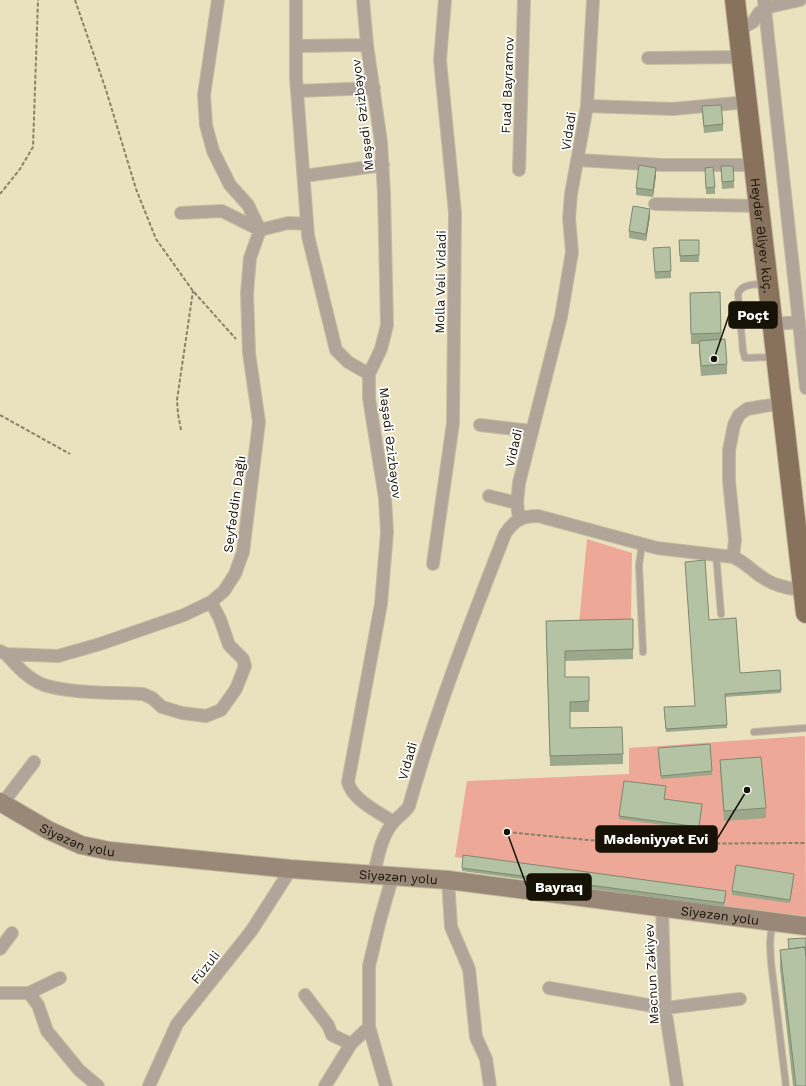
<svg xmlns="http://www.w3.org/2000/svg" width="806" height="1086" viewBox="0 0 806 1086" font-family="'Work Sans',sans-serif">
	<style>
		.green { fill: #eda897 }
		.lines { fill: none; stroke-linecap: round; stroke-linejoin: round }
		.lane-casing { stroke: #c4bd9e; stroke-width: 8 }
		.street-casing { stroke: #c4bd9e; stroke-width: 14 }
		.secondary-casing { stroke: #c4bd9e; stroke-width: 20 }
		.primary-casing { stroke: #c4bd9e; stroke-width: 22 }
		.path { stroke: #888269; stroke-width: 2; stroke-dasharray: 4 2; stroke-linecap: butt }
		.lane { stroke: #b1a59a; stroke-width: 6 }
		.street { stroke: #b1a59a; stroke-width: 12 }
		.secondary { stroke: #987; stroke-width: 18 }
		.primary { stroke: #88725e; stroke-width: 20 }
		.wall { fill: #9ba88c }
		.shaded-wall { fill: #7e8872 }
		.building { fill: #b4c3a3; stroke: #7e8872 }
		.labels { text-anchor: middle; stroke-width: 3.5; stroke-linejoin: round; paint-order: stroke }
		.street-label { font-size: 13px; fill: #161306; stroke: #fff }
		.leader { fill: none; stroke: #161306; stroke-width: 1.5 }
		.callout-dot { fill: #161306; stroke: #fff; stroke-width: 1.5 }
		.callout { fill: #161306; stroke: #161306; stroke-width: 1.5 }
		.callout-label { font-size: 14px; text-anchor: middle; font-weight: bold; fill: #fff }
	</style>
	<rect width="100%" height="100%" fill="#eae2bf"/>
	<!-- green -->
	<path class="green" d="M587,539L632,553L631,621L579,623Z
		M805,736L806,916L724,907L725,894L455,857L467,781L629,774V748Z"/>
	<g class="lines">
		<defs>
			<path id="lane" d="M765,284C755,285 742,283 738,294L743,351L745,358L773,357
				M642,545L639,565L643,652
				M716,554L721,614
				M754,732L806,728
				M772,923L770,943L771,962L786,1086"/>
			<path id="street" d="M296,0V78L308,236L336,350L348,362L369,374
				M363,0L367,45L381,142L384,194L387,325L381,349L369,374V398L385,498L387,532L381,604L348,782C352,800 379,812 393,822
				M764,0L806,388
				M739,30L753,22L759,13L765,8L800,0
				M296,46L367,45
				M648,58L742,57
				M297,91L374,88
				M587,106L673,109L747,102
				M578,160L662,165H755
				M519,170L524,0
				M304,176L383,165
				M655,204L760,206
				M181,213L222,211L260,230L288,223L307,224
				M773,324L799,322
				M480,425L531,431
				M489,496L517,503
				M519,518L517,503L519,483L561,317L572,252L569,218L571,194L587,106L593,0
				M733,557L735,540L729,481V450L734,425L739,415L747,409L783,403
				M433,564L453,423L455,213L440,60L445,0
				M0,651L6,654L58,656L100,644L184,615L211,602L224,591L235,574L243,552L259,422L249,353L247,293L250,258L260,230L248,205L230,185L213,151L206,125L204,95L218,0
				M6,654C17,666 28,679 44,685C73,694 113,692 143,694L152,698L162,707L182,713L206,716L221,710L236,689L245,666L243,659L229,645L220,619L211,602
				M2,804L34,762
				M374,874C378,857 381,838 392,824C397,817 404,814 409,806C435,713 470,624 505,534C514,520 522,516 538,516L657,548L733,557C745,562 751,570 762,577C774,586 789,588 804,591
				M448,880L451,927L469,969L476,1037L486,1059L490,1086
				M662,908L665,1008L677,1086
				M0,949L12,933
				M549,988L665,1008L740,999
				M0,993H29L38,1005L47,1031L79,1070L98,1086
				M29,993L60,978
				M305,995L328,1025L332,1035L351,1044
				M369,1027L386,1086
				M149,1086L177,1024L252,930L291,869
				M325,1086L351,1044L369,1027V966L380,920L393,875"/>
			<g id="secondary">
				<path id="s1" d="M0,802L48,830L81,845L110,851L291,869L448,880L806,926"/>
			</g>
			<g id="primary">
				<path id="s2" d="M735,0L806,613"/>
			</g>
		</defs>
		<!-- lane casing -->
		<use href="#lane" class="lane-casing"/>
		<!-- street casing -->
		<use href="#street" class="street-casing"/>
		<!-- secondary casing -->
		<use href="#secondary" class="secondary-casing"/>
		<!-- primary casing -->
		<use href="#primary" class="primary-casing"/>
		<!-- path -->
		<path class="path" d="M75,0L106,90L136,189L156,239L193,291L236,339
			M0,194L20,169L33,147L38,0
			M0,415L70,454
			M181,430L178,414L177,400L193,291
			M507,832L629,844L806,843"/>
		<!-- lane -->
		<use href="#lane" class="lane"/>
		<!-- street -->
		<use href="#street" class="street"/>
		<!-- secondary -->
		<use href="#secondary" class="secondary"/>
		<!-- primary -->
		<use href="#primary" class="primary"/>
	</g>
	<!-- wall -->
	<path class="wall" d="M702,106L723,124V131L704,133L702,113Z
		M721,166L734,181V188L722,189Z
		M705,168L715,187V194H706Z
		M656,175L653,197L636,195V188Z
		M650,216L646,241L629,238V231Z
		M679,240H699V262H680Z
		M653,248L671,271V278L655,279Z
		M720,292L721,339L727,364V374L701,376L699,351V344H691L690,293Z
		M709,620L740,673L780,670L781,693L725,697L727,728L666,732L664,711L695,706Z
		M546,631L633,649V659L565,661V677L589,701V712H570V728L623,754V764L550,766Z
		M658,752L712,771V775L661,779Z
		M720,760L766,808V818L724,821L720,770Z
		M666,790L664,799L702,808L699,830L619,819V816Z
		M462,868L726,894L724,907L462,871Z
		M794,877L790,903L732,895V891Z
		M789,949L806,1086H793L780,969V950Z"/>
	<!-- shaded-wall -->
	<path class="shaded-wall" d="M656,168V175L653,197V190Z
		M650,209V216L646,241V234Z"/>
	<!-- building -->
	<path class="building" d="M721,105L723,124L704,126L702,106Z
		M639,165L656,168L653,190L636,188Z
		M721,166H733L734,181L722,182Z
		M713,167L715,187L706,188L705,168Z
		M633,206L650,209L646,234L629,231Z
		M679,240H699V255L680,256Z
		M670,247L671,271L655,272L653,248Z
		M720,292L721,333L691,334L690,293Z
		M725,339L727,364L701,366L699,341Z
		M705,560L709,620L736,618L740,673L780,670L781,690L725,694L727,725L666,729L664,707L695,706L685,562Z
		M633,619V649L565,651V677H589V701L570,702V728L622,727L623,754L550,756L546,621Z
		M710,744L712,771L661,776L658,748Z
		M761,757L766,808L724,811L720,760Z
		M624,781L666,786L664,799L702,804L699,827L619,816Z
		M463,855L726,891L724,903L462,868Z
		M736,865L794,874L790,900L732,891Z
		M806,938V956L805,947L789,949L788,939Z
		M805,947L806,957V1086H796L780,950Z"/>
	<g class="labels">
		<!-- street labels -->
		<g class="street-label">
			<text transform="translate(507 85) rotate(-88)" y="5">Fuad Bayramov</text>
			<text transform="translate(362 115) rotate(-97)" y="5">Məşədi Əzizbəyov</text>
			<text transform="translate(568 131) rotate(-81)" y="5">Vidadi</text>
			<text dy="5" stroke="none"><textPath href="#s2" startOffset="237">Heydər Əliyev küç.</textPath></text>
			<text transform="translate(440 282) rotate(-89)" y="5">Molla Vəli Vidadi</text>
			<text transform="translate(391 443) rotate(83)" y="5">Məşədi Əzizbəyov</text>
			<text transform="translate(513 448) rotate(-77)" y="5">Vidadi</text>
			<text transform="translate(234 504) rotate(-82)" y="5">Seyfəddin Dağlı</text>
			<text transform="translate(407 761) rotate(-74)" y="5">Vidadi</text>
			<text dy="5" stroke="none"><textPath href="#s1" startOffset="87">Siyəzən yolu</textPath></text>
			<text dy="5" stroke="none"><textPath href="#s1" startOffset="411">Siyəzən yolu</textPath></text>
			<text dy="5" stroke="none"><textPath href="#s1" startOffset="735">Siyəzən yolu</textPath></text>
			<text transform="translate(205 967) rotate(-52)" y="5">Füzuli</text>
			<text transform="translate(651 974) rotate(-93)" y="5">Məcnun Zəkiyev</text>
		</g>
	</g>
	<!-- callouts -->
	<path class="leader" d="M714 359L729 315M747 790L717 839M507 832L527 887"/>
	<g class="callout-dot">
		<circle cx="714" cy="359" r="4"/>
		<circle cx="747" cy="790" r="4"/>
		<circle cx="507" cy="832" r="4"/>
	</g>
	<g class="callout">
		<rect x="729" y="302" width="48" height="26" rx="4"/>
		<rect x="596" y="826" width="121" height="26" rx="4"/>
		<rect x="527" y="874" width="64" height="26" rx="4"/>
	</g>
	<g class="callout-label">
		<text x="753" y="320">Poçt</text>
		<text x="656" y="844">Mədəniyyət Evi</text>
		<text x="559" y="892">Bayraq</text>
	</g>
</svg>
